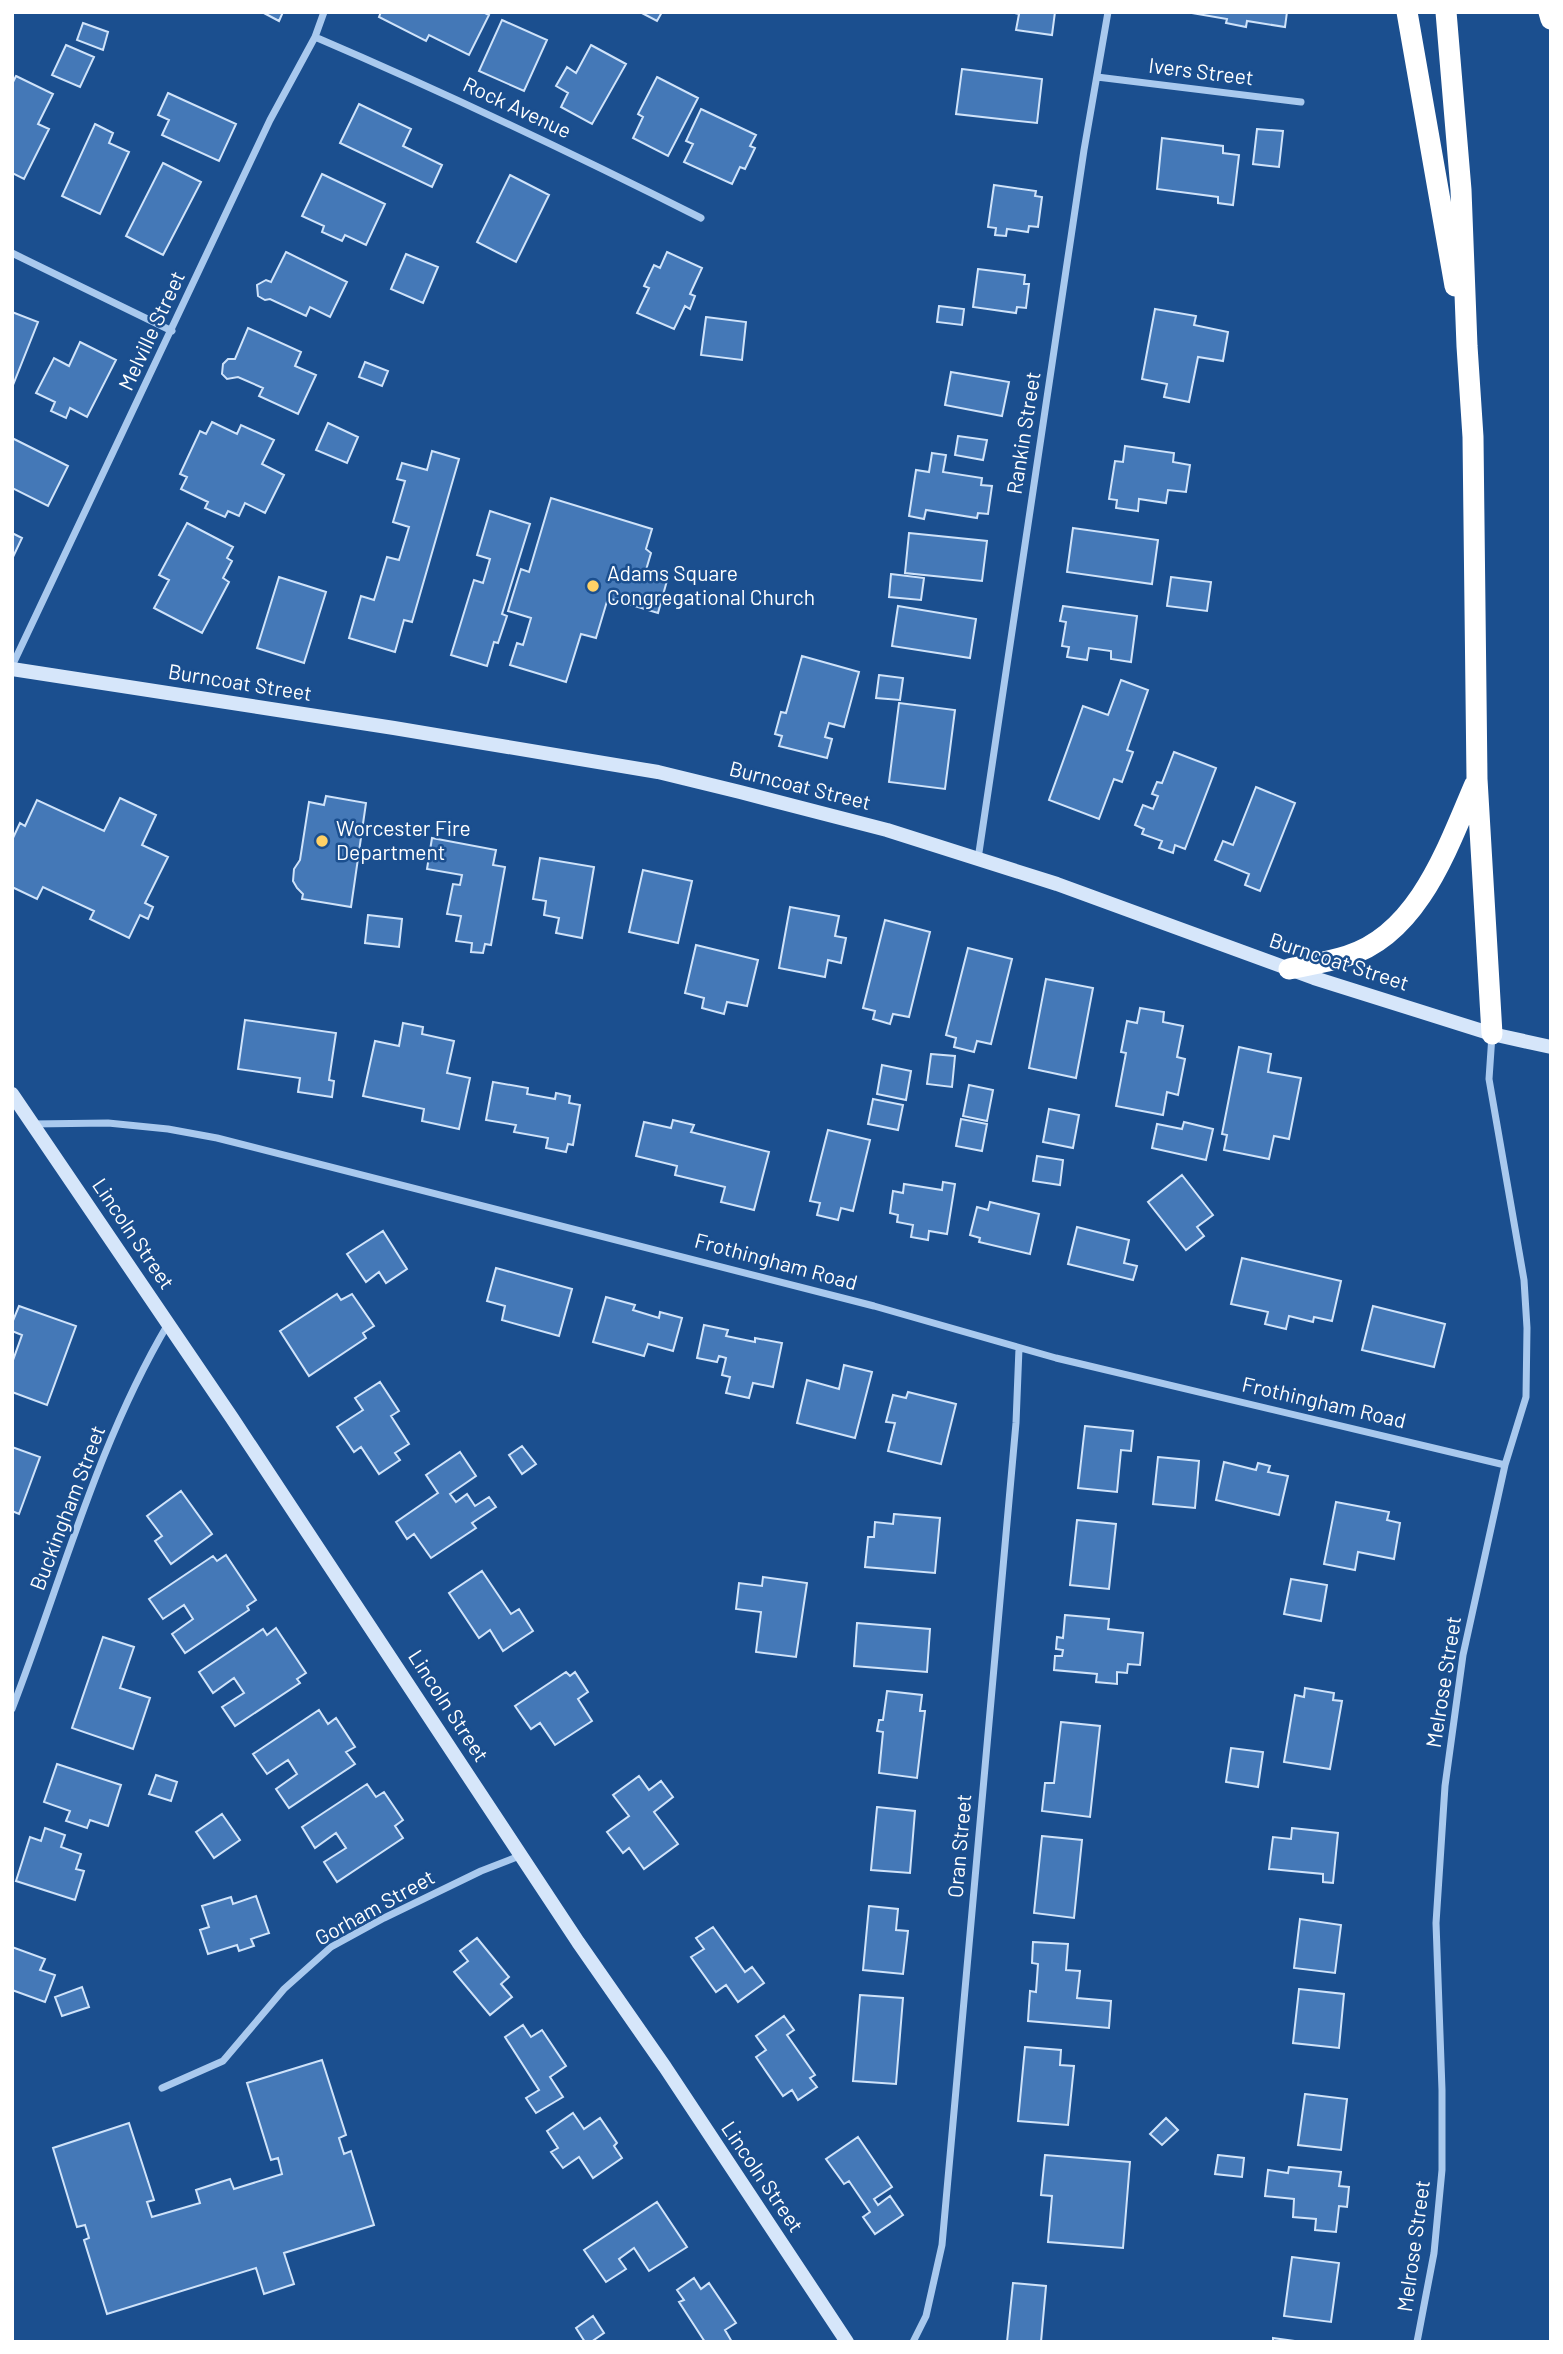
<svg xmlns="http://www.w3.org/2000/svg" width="1563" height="2354" viewBox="0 0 1563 2354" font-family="Barlow,sans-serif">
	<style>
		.building { fill: #4478b7; stroke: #cfe3fa; stroke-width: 2 }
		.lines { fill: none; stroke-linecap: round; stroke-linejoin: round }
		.street { stroke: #a9c9ee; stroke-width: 7 }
		.secondary { stroke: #d6e6fa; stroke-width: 14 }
		.highway { stroke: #fff; stroke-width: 21 }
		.poi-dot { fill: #ffd166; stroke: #1b4f8f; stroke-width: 2.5 }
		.labels { text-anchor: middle; stroke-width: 5; stroke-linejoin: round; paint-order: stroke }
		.street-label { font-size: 21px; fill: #fff; stroke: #1b4f8f }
		.poi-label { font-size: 21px; fill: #fff; stroke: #1b4f8f; text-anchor: start }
	</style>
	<rect width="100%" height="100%" fill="#1b4f8f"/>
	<!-- building -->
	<path class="building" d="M262,12H283L279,21Z
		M381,12H483L489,15L469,55L429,35L426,41L379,17Z
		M640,12H662L657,21Z
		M1010,12H1055L1052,35L1016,30L1019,14Z
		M1186,12H1287L1285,27L1247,21L1246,27L1226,23L1227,19Z
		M502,20L547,40L524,91L479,71Z
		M83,23L108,32L103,50L77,40Z
		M66,45L94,57L80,87L52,75Z
		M591,45L626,64L592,124L561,107L568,93L556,86L567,67L576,73Z
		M962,69L1042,79L1037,123L956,114Z
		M16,76L53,94L38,124L49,129L24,179L12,173V84Z
		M657,77L698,98L668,156L633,138L643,117L638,114Z
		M168,93L236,124L219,161L162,135L169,120L158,115Z
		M359,104L411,129L403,146L442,165L432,187L340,143Z
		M701,109L756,135L750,146L755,148L745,169L740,167L732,184L684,162L693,144L686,141Z
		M95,124L113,133L109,143L129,152L100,214L62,196Z
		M1257,129L1283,131L1279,167L1253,164Z
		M1162,138L1223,146V153L1239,155L1233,205L1218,203V197L1157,189Z
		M163,163L201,182L163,255L126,236Z
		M322,174L385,204L366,245L345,235L342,241L322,232L324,226L302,216Z
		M510,175L549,195L516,262L477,242Z
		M994,185L1036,191L1035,196L1042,197L1038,227L1029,226L1028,232L1007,229L1006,236L995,235L996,228L988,227Z
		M286,252L347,282L330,317L310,307L306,316L270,299L265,300L258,296L257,285L266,280L271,282Z
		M667,252L702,268L690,294L695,296L690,309L685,306L674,329L637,313L649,288L644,286L654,265L660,268Z
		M406,254L438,267L423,303L391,289Z
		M978,269L1025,275L1024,284H1029L1026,308L1017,307L1016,313L973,307Z
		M939,306L964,309L962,325L937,322Z
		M1155,309L1196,316L1194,325L1228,332L1223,361L1198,357L1189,402L1164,397L1167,384L1142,379Z
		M12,312L38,322L13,385H12Z
		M706,317L746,322L742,360L701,355Z
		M248,328L301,352L295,366L316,375L298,414L259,396L263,388L238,377L227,379L222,374L223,364L228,359H235Z
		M80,342L116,360L87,417L70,408L66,418L51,411L55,402L36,393L54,358L69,366Z
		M365,362L388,371L382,386L359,377Z
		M951,372L1009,382L1002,416L945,405Z
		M212,422L237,434L241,425L274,440L262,464L284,475L265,513L245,503L239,516L228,511L225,517L205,508L208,502L181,489L187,477L180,474L200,431L206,434Z
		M328,423L358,437L347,463L316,450Z
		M958,436L987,440L983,460L955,455Z
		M12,438L68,466L48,506L12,488Z
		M1125,446L1174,453L1173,462L1190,465L1186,492L1168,490L1166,503L1139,499L1138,511L1116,508L1117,500L1109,499L1115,461L1123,462Z
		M432,451L459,459L412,622L404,620L395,652L349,638L361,596L374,600L387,557L399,560L409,527L393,522L405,481L397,479L402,463L427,470Z
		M932,453L946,455L943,472L982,478L981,485L992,486L988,514L978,513L977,518L926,510L924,519L909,516L916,470L929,472Z
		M551,498L652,529L646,549L651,553L646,570L668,577L658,613L608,598L596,638L581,634L566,682L510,665L517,643L523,645L531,618L508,611L521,569L529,572Z
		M490,511L530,524L502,614L507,616L498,643L494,642L487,666L451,655L474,580L483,583L490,559L477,555Z
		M187,523L233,547L227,558L232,561L223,578L229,582L202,633L154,608L169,580L159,575Z
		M1073,528L1158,540L1152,584L1067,572Z
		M12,533L22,538L12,559Z
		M909,533L987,541L982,581L905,573Z
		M891,574L924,578L921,600L889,597Z
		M279,577L326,592L304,663L257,648Z
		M1171,577L1211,582L1207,611L1167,606Z
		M898,606L976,619L970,658L892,646Z
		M1063,606L1137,616L1131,662L1111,659V651L1089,648L1087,660L1067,657L1069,647L1062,646L1066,622L1060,621Z
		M802,656L859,672L844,727L829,723L825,737L832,739L827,758L779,746L782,736L775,734L781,712L786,713Z
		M879,675L903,678L900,700L876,698Z
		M1121,680L1148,690L1127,750L1133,752L1122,782L1114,779L1099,819L1049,800L1083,706L1108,715Z
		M899,703L955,710L945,789L889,782Z
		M1174,752L1216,768L1185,849L1175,845L1173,853L1159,848L1162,841L1142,834L1144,829L1135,825L1143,805L1153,809L1158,796L1152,794L1157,782L1162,783Z
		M1256,787L1295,803L1260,891L1245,885L1249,874L1215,860L1223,841L1233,845Z
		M326,796L366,803L351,907L302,899L303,894L297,888L293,881L294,869L300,860L309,802L324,805Z
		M120,798L156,815L142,845L168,857L145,903L153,907L148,919L140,915L129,938L90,919L94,911L43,887L37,899L12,887V840L20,823L25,826L37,800L104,831Z
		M432,838L496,850L493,865L505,867L491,945L485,944L483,953L471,952L472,943L456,941L461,916L447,914L453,884L460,885L462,875L427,869Z
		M540,858L594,867L582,938L556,933L559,918L544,915L546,901L533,899Z
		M643,870L692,881L678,943L629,932Z
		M790,907L839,916L835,936L846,938L841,963L828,960L825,977L779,968Z
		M368,915L402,919L399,947L365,943Z
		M885,920L930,932L909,1017L893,1014L890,1024L873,1019L875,1011L863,1008Z
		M696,945L758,960L747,1006L727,1002L724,1014L702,1008L704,998L685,993Z
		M968,948L1012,959L991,1044L977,1041L974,1052L954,1047L956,1038L946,1035Z
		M1046,979L1093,988L1076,1078L1029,1068Z
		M1140,1008L1164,1012L1163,1022L1183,1026L1177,1057L1185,1059L1178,1095L1167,1092L1163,1115L1116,1106L1126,1053L1121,1052L1127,1021L1137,1023Z
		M245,1020L336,1033L329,1080L334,1081L332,1097L298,1092L300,1078L238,1069Z
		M403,1023L423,1027L422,1034L454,1041L447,1073L470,1078L459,1129L422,1121L424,1109L363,1096L375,1041L399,1046Z
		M1239,1047L1271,1054L1268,1072L1301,1078L1289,1139L1274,1136L1269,1159L1224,1150L1227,1135L1222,1134Z
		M931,1054L955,1056L952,1087L927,1084Z
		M882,1065L911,1071L906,1100L877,1094Z
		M493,1082L528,1088L527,1094L555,1099L556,1093L570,1096L569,1103L580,1105L573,1145L568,1144L566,1152L546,1148L548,1138L514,1132L516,1125L486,1120Z
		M969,1085L993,1090L987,1121L963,1116Z
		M873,1099L903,1105L898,1130L868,1124Z
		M1049,1109L1079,1115L1073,1148L1043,1142Z
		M961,1119L987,1124L982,1151L956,1146Z
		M673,1120L694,1125L691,1132L769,1152L754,1210L721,1202L725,1187L675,1175L677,1166L636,1156L644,1122L671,1128Z
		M1184,1122L1213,1129L1206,1160L1152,1148L1157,1124L1182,1129Z
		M828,1130L870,1140L853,1211L841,1208L838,1220L817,1215L820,1203L810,1201Z
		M1037,1156L1063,1160L1060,1185L1033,1181Z
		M1182,1175L1213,1215L1197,1227L1204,1236L1186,1250L1148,1202Z
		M943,1182L955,1184L947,1234L929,1231L928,1240L911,1237L913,1225L897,1222L898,1215L890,1213L893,1191L903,1193L904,1184L942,1190Z
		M990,1202L1039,1214L1030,1254L979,1242L980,1238L970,1235L977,1207L988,1210Z
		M1077,1227L1129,1240L1124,1263L1137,1266L1133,1280L1068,1264Z
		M383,1231L407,1269L386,1283L379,1272L366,1282L347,1254Z
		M1242,1258L1341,1281L1332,1321L1314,1317L1313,1322L1289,1316L1286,1329L1265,1324L1268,1312L1231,1304Z
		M496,1268L572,1289L559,1336L502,1320L505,1306L487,1301Z
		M337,1294L341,1300L352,1294L374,1326L363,1333L366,1338L309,1376L280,1331Z
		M606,1297L635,1305L633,1310L659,1318L660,1312L682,1318L673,1351L648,1344L644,1356L593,1342Z
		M19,1306L76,1326L47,1405L12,1392V1363L22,1335L12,1331V1323Z
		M1373,1306L1445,1324L1434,1367L1362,1350Z
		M704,1325L728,1330L726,1336L755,1342V1338L782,1343L773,1387L753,1383L749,1398L726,1393L730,1377L722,1375L726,1358L719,1356L717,1362L697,1358Z
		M844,1365L872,1372L855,1438L797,1423L807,1380L839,1389Z
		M380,1382L399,1411L391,1416L409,1444L395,1453L400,1460L379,1474L361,1447L354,1452L337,1427L363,1410L355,1398Z
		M908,1392L956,1404L941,1464L888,1451L895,1423L886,1422L893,1395L906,1398Z
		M1085,1426L1133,1431L1131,1451L1121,1450L1117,1492L1078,1488Z
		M522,1446L536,1464L522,1474L509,1455Z
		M12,1447L40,1457L19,1514L12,1511Z
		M460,1452L476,1476L450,1494L456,1502L467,1494L475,1506L489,1497L496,1507L472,1523L476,1528L431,1558L414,1534L407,1539L396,1522L438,1493L426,1475Z
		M1158,1457L1199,1461L1195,1508L1153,1504Z
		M1224,1462L1256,1470L1258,1463L1270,1466L1268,1472L1288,1476L1279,1515L1216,1500Z
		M181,1491L212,1534L171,1564L155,1541L162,1536L147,1516Z
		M1336,1502L1389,1512L1387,1520L1400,1523L1394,1559L1358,1552L1355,1570L1324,1564Z
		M894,1514L940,1518L935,1573L865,1567L868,1537H874L875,1522L893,1524Z
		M1077,1520L1116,1524L1109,1589L1070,1585Z
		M226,1555L256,1600L247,1606L249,1610L185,1653L172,1634L193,1619L184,1605L163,1619L149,1599L213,1556L217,1561Z
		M482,1571L511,1614L519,1609L533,1631L503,1651L490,1630L479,1638L449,1593Z
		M763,1577L807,1583L796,1657L756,1652L761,1612L736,1609L739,1583L762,1586Z
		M1291,1579L1327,1585L1321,1621L1284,1614Z
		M1065,1615L1109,1619L1108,1629L1143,1633L1140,1665L1128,1664L1127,1673L1117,1672V1684L1096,1682L1097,1674L1054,1670L1055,1656H1062L1063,1650L1056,1649L1057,1637L1063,1638Z
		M857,1623L930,1629L927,1672L854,1666Z
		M276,1628L306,1673L297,1679L300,1683L235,1726L222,1707L244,1693L234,1678L213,1693L199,1672L263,1629L267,1635Z
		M103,1637L134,1647L120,1688L150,1698L133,1749L72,1728Z
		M566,1672L570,1676L575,1672L588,1692L578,1699L592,1721L555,1745L540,1723L531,1729L515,1706Z
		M1305,1688L1334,1693L1333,1700L1342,1701L1330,1769L1284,1762L1295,1695L1304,1697Z
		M887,1691L922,1695L920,1711H925L917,1778L879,1773L883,1732L877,1731L879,1720H883Z
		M319,1710L328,1724L336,1718L355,1747L346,1752L355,1764L289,1808L276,1789L297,1774L288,1760L267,1774L253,1754Z
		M1061,1722L1100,1726L1090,1817L1042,1811L1045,1783H1054Z
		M1231,1748L1263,1752L1258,1787L1226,1782Z
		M57,1764L121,1785L108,1826L90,1820L87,1828L66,1821L70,1811L44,1802Z
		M156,1775L177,1782L171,1801L149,1794Z
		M639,1776L649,1790L661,1781L673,1797L654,1812L678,1844L644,1869L629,1848L623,1853L607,1832L629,1816L613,1795Z
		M367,1784L376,1797L384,1792L403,1820L395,1826L403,1838L337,1882L324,1862L346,1848L336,1833L315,1848L302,1827Z
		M877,1807L915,1811L910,1873L871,1870Z
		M222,1814L240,1840L214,1858L196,1832Z
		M45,1828L65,1835L61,1847L81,1854L76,1869L84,1871L75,1900L16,1881L30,1837L41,1841Z
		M1292,1828L1338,1833L1333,1883L1323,1882V1874L1269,1869L1273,1837L1291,1839Z
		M1042,1836L1082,1840L1074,1918L1034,1913Z
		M256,1896L269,1933L251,1939L254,1946L239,1951L237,1945L208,1954L200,1930L209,1927L202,1906L231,1897L233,1904Z
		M869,1906L898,1909L896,1930L908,1931L903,1974L863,1970Z
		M1300,1919L1341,1925L1335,1973L1294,1968Z
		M713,1927L745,1972L752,1967L764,1983L738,2002L726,1985L716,1992L691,1957L704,1949L696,1938Z
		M477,1938L509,1977L501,1984L512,1997L490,2015L454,1972L468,1961L460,1951Z
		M1033,1942L1068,1944L1066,1970L1080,1971L1077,1998L1111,2001L1109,2028L1028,2021L1030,1991L1036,1992L1038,1964L1032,1963Z
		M12,1947L45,1959L40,1970L55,1975L45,2002L12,1990Z
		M82,1987L89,2007L62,2016L55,1997Z
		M1299,1989L1344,1994L1339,2048L1293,2043Z
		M860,1995L903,1998L896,2084L853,2081Z
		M784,2016L794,2030L787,2035L815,2075L810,2078L817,2087L798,2100L792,2090L783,2096L756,2057L766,2050L756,2036Z
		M523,2025L531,2037L542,2030L566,2066L550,2077L563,2097L536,2113L526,2098L539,2090L505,2037Z
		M1025,2047L1061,2050L1060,2065L1074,2066L1068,2125L1018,2121Z
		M322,2060L346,2135L339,2138L344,2154L351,2151L374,2225L284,2253L294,2284L264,2294L256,2268L107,2314L84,2240L89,2238L85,2225L77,2227L53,2148L129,2123L154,2200L147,2202L152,2217L200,2203L196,2190L230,2179L234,2189L282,2174L278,2158L271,2160L247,2083Z
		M1305,2094L1347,2099L1341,2150L1298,2145Z
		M573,2113L584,2129L600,2118L617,2143L614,2146L622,2158L593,2178L579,2157L563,2168L551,2152L558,2148L547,2131Z
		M1166,2118L1178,2130L1162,2145L1150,2134Z
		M858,2137L892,2187L874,2199L878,2205L890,2196L903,2215L875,2234L863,2217L870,2212L849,2181L844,2184L826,2159Z
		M1045,2155L1130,2162L1123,2248L1048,2242L1052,2196L1041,2195Z
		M1218,2155L1244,2158L1242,2177L1215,2174Z
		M1289,2167L1341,2172L1339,2186L1349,2187L1347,2207L1339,2206L1336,2232L1315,2230L1316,2219L1293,2217L1294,2199L1265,2196L1268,2170L1288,2173Z
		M657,2202L687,2247L649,2271L634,2248L619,2259L626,2269L606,2282L584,2250Z
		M1292,2257L1339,2263L1331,2322L1284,2316Z
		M694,2278L701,2289L709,2283L736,2323L725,2330L732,2342H705L679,2302L684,2300L677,2290Z
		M1013,2283L1046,2286L1041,2342H1007Z
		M593,2316L604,2333L591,2342H585L576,2328Z
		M1273,2338L1302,2342H1273Z"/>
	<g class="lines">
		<!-- street -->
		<path class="street" d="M315,37C446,93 574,154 701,218
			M1097,77L1301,102
			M12,253L172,331
			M12,666L270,120L315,37L324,12
			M978,859L1084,150L1108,12
			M33,1124L108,1123L168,1129L217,1138L874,1306L1056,1358L1505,1465
			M12,1709C62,1580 97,1444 168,1324
			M162,2088L223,2061L284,1989L331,1947L384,1918L481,1871L522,1855
			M913,2342L926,2316L942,2245L1016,1423L1019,1348
			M1417,2342L1434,2253L1442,2170V2090L1436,1923L1445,1786L1463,1655L1505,1465L1526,1397L1527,1328L1524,1280L1489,1079L1492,1035"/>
		<!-- secondary -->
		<path class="secondary" d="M12,669L394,728L658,772L740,792L887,830L1057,884L1314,978L1492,1034L1551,1047
			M12,1094L232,1418L578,1942L665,2067L847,2342"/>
		<!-- highway -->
		<path class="highway" d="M1407,12L1455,286
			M1446,12L1461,190L1467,346L1473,437L1477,779L1492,1034
			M1549,12L1551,19
			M1289,969C1308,965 1328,962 1347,956C1419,934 1448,846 1475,784"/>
	</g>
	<!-- markers -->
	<g class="poi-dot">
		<circle cx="593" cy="586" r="7"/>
		<circle cx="322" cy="841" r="7"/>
	</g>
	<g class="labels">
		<!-- street labels -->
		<g class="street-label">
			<text transform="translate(1201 72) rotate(7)" y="7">Ivers Street</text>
			<text transform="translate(517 108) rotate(25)" y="7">Rock Avenue</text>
			<text transform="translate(152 331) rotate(-65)" y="7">Melville Street</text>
			<text transform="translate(1024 433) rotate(-81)" y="7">Rankin Street</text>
			<text transform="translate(240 683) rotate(9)" y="7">Burncoat Street</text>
			<text transform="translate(800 786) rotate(14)" y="7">Burncoat Street</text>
			<text transform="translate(1339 962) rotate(18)" y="7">Burncoat Street</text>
			<text transform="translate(133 1234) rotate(56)" y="7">Lincoln Street</text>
			<text transform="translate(776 1262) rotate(15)" y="7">Frothingham Road</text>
			<text transform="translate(1324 1403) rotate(13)" y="7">Frothingham Road</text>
			<text transform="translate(68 1508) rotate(-69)" y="7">Buckingham Street</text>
			<text transform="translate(1444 1682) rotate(-81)" y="7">Melrose Street</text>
			<text transform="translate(448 1706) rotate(57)" y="7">Lincoln Street</text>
			<text transform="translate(960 1846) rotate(-85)" y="7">Oran Street</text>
			<text transform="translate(375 1908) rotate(-29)" y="7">Gorham Street</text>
			<text transform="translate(762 2177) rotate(56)" y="7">Lincoln Street</text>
			<text transform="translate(1414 2246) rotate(-82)" y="7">Melrose Street</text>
		</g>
		<!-- poi labels -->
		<g class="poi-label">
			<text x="607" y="581">Adams Square<tspan x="607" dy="24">Congregational Church</tspan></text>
			<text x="336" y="836">Worcester Fire<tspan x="336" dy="24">Department</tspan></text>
		</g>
	</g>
	<!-- border -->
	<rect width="1563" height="2354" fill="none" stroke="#ffffff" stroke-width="28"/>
</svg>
